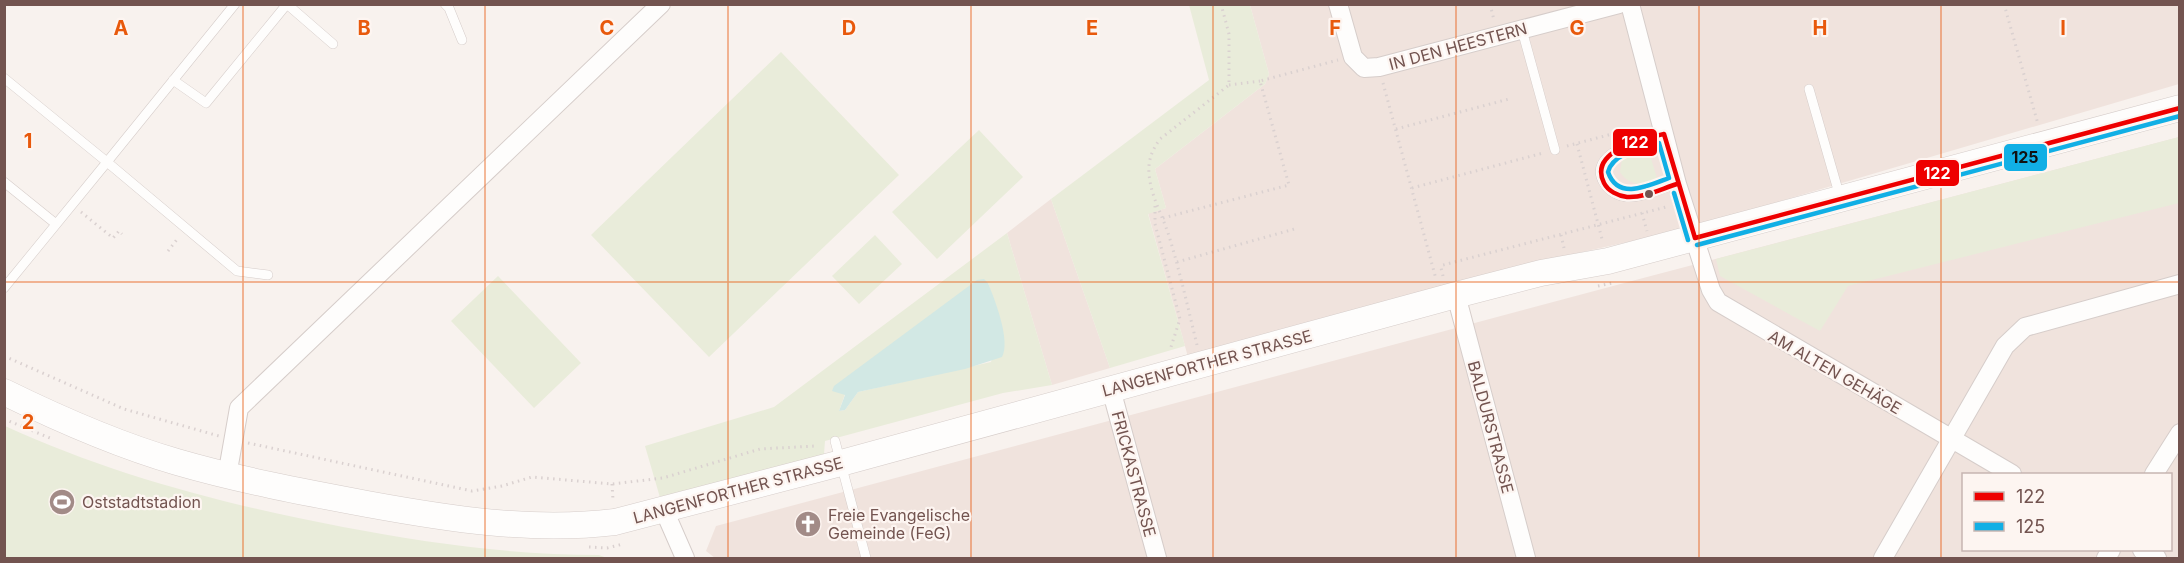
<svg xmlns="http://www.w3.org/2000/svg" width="2184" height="563" viewBox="0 0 2184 563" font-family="Inter,sans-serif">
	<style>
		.residential { fill: #f0e3dd; fill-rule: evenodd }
		.green { fill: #e9ecda; fill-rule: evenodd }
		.water { fill: #d2e8e4 }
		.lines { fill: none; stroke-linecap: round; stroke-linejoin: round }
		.service-casing { stroke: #d6cdca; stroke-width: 10 }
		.minor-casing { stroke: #d6cdca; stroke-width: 20 }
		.secondary-casing { stroke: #d6cdca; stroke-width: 27 }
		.path { stroke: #dad1d0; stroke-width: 3; stroke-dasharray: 1.5 4.5; stroke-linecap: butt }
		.service { stroke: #fefdfc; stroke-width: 9 }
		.minor { stroke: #fefdfc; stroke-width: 18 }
		.secondary { stroke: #fefdfc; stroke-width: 26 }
		.bus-1-casing { stroke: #fdf5f1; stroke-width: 9 }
		.bus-2-casing { stroke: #fdf5f1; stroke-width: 9 }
		.bus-1 { stroke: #e00; stroke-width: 4.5 }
		.bus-2 { stroke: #11afe5; stroke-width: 4.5 }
		.grid { fill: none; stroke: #e8590c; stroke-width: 1.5; stroke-opacity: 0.55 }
		.bus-dot { fill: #735450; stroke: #fdf5f1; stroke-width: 2 }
		.labels { text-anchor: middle; stroke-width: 4.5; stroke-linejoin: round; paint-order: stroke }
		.street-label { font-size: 16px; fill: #735450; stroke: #fdf5f1 }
		.poi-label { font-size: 16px; fill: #735450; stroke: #fdf5f1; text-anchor: start }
		.grid-label { font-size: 20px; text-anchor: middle; font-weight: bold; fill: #e8590c; stroke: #fdf5f1; stroke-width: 4.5; stroke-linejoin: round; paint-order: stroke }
		.line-badge { stroke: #fdf5f1; stroke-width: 2 }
		.badge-label { font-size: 16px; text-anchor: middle; font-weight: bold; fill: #fff }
		.pale-badge-label { font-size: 16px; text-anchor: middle; font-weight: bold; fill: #111 }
	</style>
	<rect width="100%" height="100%" fill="#f8f2ee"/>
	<!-- residential -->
	<path class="residential" d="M1250,5H2179V84L1682,230L1537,262L1188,357L1148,213L1166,208L1155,169L1265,84L1269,74Z
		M2179,137V558H715L706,551L716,526L1628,282ZM1964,474H2170V550H1964Z
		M1051,199L1110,368L1052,385L1007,233Z"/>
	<!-- green -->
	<path class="green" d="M1189,5H1250L1269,74L1265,84L1155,169L1166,208L1148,214L1185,346L1110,368L1051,199L1209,80Z
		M781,52L899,175L709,357L591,235Z
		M979,130L1023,177L937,259L892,212Z
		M2179,137V203L1848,286L1820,331L1720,276L1716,259Z
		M1648,148L1658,182C1644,187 1628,185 1620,172L1622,160L1634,151Z
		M1007,233L1052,385L1003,393L825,441L824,454L661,501L645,446L774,407ZM988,283L1001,322L991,362L858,392L845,410L839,411L845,394Z
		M875,235L902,264L859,304L832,276Z
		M498,276L581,363L534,408L451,321Z
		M5,426C112,475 227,505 343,527C428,543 512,555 599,555L607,558H5Z"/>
	<!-- water -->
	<path class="water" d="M984,279L988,283C995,300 1011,341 1002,357L965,369L858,392L845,410L839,411L845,395L832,391L834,386L977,280Z"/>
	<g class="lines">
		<defs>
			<path id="service" d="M445,4L449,8L462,40
				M288,5L333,44
				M1522,30L1555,150
				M4,78L107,162L235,4
				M173,80L206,103L287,4
				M1809,89L1840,197
				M1664,134C1645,139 1585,152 1604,183C1609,191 1616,196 1627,197C1642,198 1662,188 1677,184
				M4,182L56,224
				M4,288L107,162L237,271L268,275
				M835,441L866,558"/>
			<path id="minor" d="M1338,4L1353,57L1364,68L1379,67L1619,4
				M1630,4L1677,184L1711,290L1718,302L2012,474
				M1456,295L1526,558
				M1111,389L1157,558
				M2154,474L2180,433
				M227,476L239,408L661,4
				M664,510L685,558
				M2142,550L2157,558
				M1883,558L2005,346L2025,327L2180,284
				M2106,558L2111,550"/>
			<path id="secondary" d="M4,392C59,419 118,445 177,462C239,480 303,492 367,504C449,519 531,532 615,522L841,463L1456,295L1541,273L1608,261L2180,108"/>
		</defs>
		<!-- service casing -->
		<use href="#service" class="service-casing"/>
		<!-- minor casing -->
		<use href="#minor" class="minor-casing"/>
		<!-- secondary casing -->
		<use href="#secondary" class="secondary-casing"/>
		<!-- path -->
		<path class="path" d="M1490,4L1494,20
			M2004,4L2038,124
			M1383,83L1436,279
			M1229,85L1260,81
			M1396,129L1509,99
			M1577,144L1602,239
			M1567,146L1627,130
			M1412,188L1543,153
			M1155,206V224L1180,319L1170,350
			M81,212L113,238L119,231L122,234
			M1642,213L1647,231
			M1163,218L1289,185L1260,81L1338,60
			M1561,235L1564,248
			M168,251L178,238
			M1177,262L1298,228
			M1443,276L1441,268L1443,265L1666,207
			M1598,286L1612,283
			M1197,345C1188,308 1180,272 1169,236C1162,214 1151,197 1149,174C1148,160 1152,150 1160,139L1229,85V34L1221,4
			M4,356L124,409L219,436
			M4,419L50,438
			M248,443L472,491L502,486L532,477L612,484L663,478L760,449L815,446
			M612,484L613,500
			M589,547L607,548L623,544"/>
		<!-- service -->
		<use href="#service" class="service"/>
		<!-- minor -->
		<use href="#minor" class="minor"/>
		<!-- secondary -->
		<use href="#secondary" class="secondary"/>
		<defs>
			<path id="bus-1" d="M1677,184C1661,189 1644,198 1627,197C1618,196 1608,191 1604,183C1588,151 1643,139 1664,134L1695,238
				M1695,238L2180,108"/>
			<path id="bus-2" d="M1659,143L1669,178C1648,186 1618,201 1608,172C1613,153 1642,148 1659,143Z
				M1674,193L1688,240
				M1697,245L2180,116"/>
		</defs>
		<!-- bus-1 casing -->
		<use href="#bus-1" class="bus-1-casing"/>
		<!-- bus-2 casing -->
		<use href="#bus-2" class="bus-2-casing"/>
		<!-- bus-1 -->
		<use href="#bus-1" class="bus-1"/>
		<!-- bus-2 -->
		<use href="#bus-2" class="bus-2"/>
	</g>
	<!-- grid -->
	<path class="grid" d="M243,4V558M485,4V558M728,4V558M971,4V558M1213,4V558M1456,4V558M1699,4V558M1941,4V558M4,282H2180"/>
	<!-- icons -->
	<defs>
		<symbol id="stadium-disc" viewBox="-11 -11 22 22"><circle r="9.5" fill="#a28b87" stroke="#fdf5f1"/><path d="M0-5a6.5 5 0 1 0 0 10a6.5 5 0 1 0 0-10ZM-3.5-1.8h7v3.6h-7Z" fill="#fff"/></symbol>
		<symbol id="church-disc" viewBox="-11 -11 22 22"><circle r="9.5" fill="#a28b87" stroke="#fdf5f1"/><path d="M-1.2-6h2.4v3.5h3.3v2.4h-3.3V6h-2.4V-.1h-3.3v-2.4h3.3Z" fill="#fff"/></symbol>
	</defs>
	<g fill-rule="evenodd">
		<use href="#stadium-disc" x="47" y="487" width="30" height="30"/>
		<use href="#church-disc" x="793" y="509" width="30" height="30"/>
	</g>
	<!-- markers -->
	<circle class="bus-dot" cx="1649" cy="194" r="5"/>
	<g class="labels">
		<!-- street labels -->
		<g class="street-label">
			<text transform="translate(1458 46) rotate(-15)" y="6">IN DEN HEESTERN</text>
			<text transform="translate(1207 363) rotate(-15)" y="6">LANGENFORTHER STRASSE</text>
			<text transform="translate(1835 372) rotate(30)" y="6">AM ALTEN GEHÄGE</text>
			<text transform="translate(1491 427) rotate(75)" y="6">BALDURSTRASSE</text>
			<text transform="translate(1134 474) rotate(75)" y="6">FRICKASTRASSE</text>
			<text transform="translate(738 490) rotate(-15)" y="6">LANGENFORTHER STRASSE</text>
		</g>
		<!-- poi labels -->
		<g class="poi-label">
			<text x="82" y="508">Oststadtstadion</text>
			<text x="828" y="521">Freie Evangelische<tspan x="828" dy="18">Gemeinde (FeG)</tspan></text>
		</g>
	</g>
	<g class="grid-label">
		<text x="121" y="35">A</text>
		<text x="364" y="35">B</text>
		<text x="607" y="35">C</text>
		<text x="849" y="35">D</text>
		<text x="1092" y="35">E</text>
		<text x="1335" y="35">F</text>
		<text x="1577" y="35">G</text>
		<text x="1820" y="35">H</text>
		<text x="2063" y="35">I</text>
		<text x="28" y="148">1</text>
		<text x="28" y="429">2</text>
	</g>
	<g class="line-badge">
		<rect x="1612" y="128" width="46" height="29" rx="6" fill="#e00"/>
		<rect x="2003" y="143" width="45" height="29" rx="6" fill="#11afe5"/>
		<rect x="1915" y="159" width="45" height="28" rx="6" fill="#e00"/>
	</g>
	<g class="badge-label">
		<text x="1635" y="148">122</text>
		<text x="1937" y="179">122</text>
	</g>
	<g class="pale-badge-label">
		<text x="2025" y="163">125</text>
	</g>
	<!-- border -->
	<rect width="2184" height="563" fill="none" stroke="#735450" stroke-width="12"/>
	<!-- legend -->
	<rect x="1962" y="473" width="210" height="78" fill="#fdf5f1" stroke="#c6b5b1" stroke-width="1.5"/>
	<rect x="1974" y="492" width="30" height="9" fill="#ee0000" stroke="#c6b5b1" stroke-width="1.5"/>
	<text x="2016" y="503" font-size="18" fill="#735450">122</text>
	<rect x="1974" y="522" width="30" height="9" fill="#11afe5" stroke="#c6b5b1" stroke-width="1.5"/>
	<text x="2016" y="533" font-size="18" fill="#735450">125</text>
</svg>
